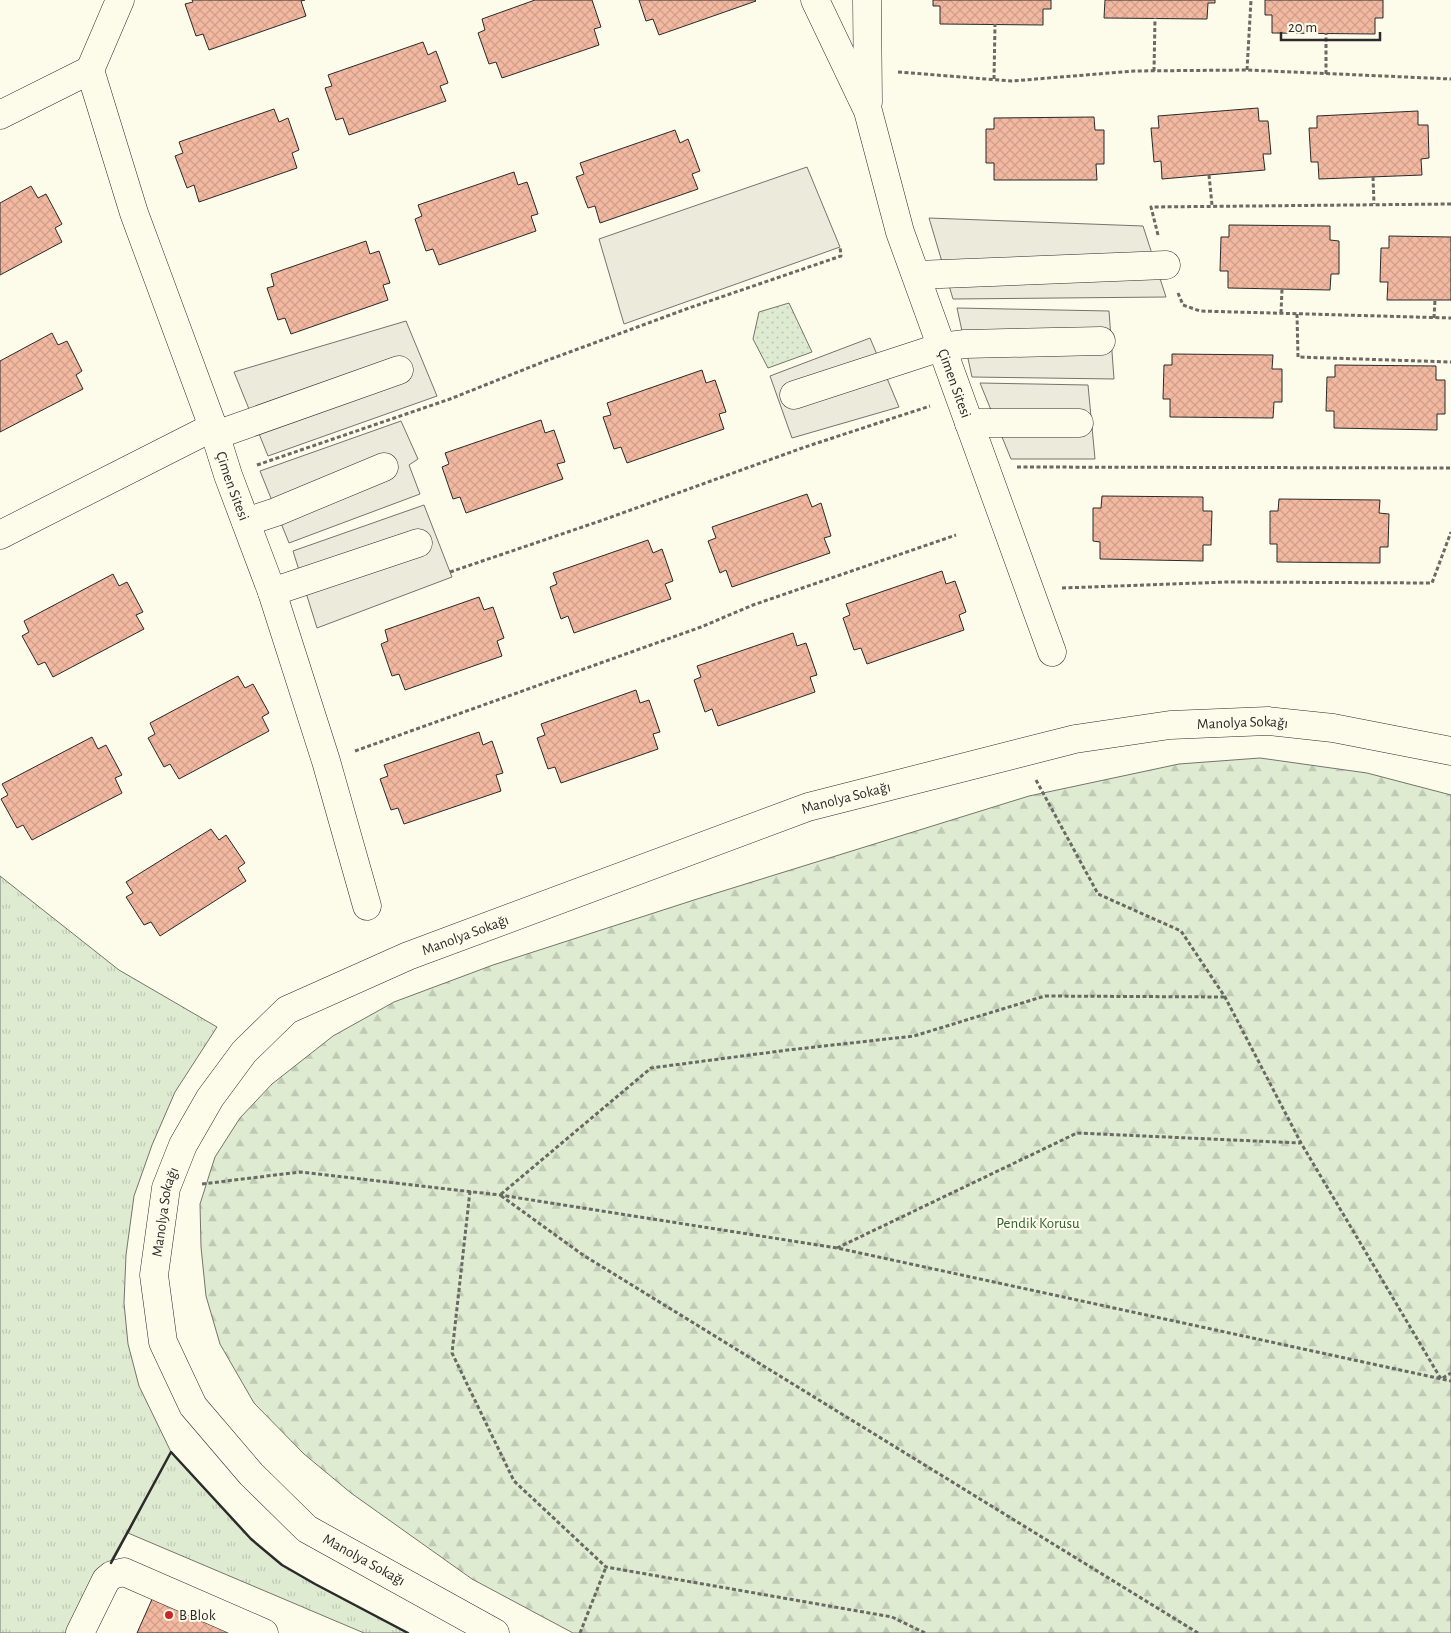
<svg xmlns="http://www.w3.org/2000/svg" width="1451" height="1633" font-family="'Alegreya Sans',sans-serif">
<defs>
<pattern id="grass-tufts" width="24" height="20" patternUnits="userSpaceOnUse" patternTransform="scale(1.25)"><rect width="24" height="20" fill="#deebd1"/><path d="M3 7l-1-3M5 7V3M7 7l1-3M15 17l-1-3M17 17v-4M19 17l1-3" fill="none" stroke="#bfcab4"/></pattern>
<pattern id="forest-firs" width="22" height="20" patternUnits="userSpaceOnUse" patternTransform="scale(1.25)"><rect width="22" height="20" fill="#deebd1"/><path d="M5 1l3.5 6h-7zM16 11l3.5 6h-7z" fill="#bfcab4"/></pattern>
<pattern id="park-dots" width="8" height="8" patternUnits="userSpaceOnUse" patternTransform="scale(1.25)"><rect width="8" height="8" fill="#deebd1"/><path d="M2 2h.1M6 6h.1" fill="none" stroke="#bfcab4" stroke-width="1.8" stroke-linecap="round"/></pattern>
<pattern id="building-cross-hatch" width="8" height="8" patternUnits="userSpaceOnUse" patternTransform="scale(1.25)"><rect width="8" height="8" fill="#f2b8a0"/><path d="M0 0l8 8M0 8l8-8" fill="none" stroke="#d09e8a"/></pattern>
</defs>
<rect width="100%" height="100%" fill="#fdfbea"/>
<path fill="url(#grass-tufts)" stroke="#74746e" d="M0 876 119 970 217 1027 175 1092 152 1145 134 1196 126 1255 124 1303 128 1344 139 1386 171 1452 251 1539 282 1565 315 1584 408 1633H364L128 1533 150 1491 70 1633H0Z"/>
<path fill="url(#forest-firs)" stroke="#74746e" d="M1260 758 1367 773 1451 795V1633H573L472 1579 351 1493 304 1454 254 1403 220 1344 206 1296 201 1247 200 1204 215 1157 240 1118 272 1084 333 1036 394 1002 493 965 694 900 1029 796 1179 764Z"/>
<path fill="url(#park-dots)" stroke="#74746e" d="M789 303 812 352 768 368 753 339 759 312Z"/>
<g fill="#eceadb" stroke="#74746e">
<path d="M807 167 840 247 624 324 599 239Z"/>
<path d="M929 218 1143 226 1166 297 953 299Z"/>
<path d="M957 308 1109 311 1114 379 972 377Z"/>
<path d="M406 321 437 396 268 456 234 372Z"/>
<path d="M870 338 899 407 792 438 770 376Z"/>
<path d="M980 383 1088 385 1095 459H1011Z"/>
<path d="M401 421 418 459 409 465 420 494 289 543 260 471Z"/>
<path d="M424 505 452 577 317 628 293 551Z"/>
</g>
<g fill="url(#building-cross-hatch)" stroke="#2b2b2b">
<path d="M192 0H305L301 1 306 16 209 50 203 34 196 36 185 4 193 2Z"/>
<path d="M535 0H592L601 27 594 29 599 45 502 78 496 62 489 64 478 33 485 30 482 19Z"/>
<path d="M639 0H755L756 1 659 35 653 19 646 21Z"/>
<path d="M933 0H1051V9H1043V25L940 24V6H933Z"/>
<path d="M1105 0H1215V3H1208L1207 19 1104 18Z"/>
<path d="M1265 0H1383V18H1375V34L1272 33V15H1265Z"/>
<path d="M423 42 428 55 436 51 448 83 440 86 446 101 349 135 343 118 336 120 325 88 332 86 328 75Z"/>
<path d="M1258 108 1259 121H1268L1271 154H1263L1265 170 1162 179 1161 161 1154 162 1151 128H1159L1158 116Z"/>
<path d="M274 109 279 122 288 118 299 150 292 153 297 168 199 202 194 185 187 188 175 156 183 153 179 142Z"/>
<path d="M1418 111V125H1428L1429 158 1421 159 1422 175 1319 179 1318 162H1311L1309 128H1317V116Z"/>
<path d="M1094 117 1095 130H1104V164H1096L1097 180H994V163H986V129H994V118Z"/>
<path d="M675 130 680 143 688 139 700 171 692 174 698 189 600 223 595 206 588 208 576 177 584 174 580 163Z"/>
<path d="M514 172 518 185 527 182 538 214 531 216 536 231 439 265 433 249 426 251 415 219 422 216 418 205Z"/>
<path d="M31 186 38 198 46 194 62 224 55 228 62 242 0 275V203Z"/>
<path d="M1229 225 1330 226V240L1339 241V274H1331L1330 290 1228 288V271H1220L1221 237H1229Z"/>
<path d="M1389 236 1451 237V300H1387L1388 282H1380L1381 248H1389Z"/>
<path d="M366 241 370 254 379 251 390 283 383 285 388 300 291 334 285 318 278 320 267 288 274 286 271 274Z"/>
<path d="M52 333 58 345 67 341 82 371 76 375 83 389 0 432V361Z"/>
<path d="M1172 354 1273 355 1272 369H1282V402H1274L1273 418 1170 417V399H1163L1164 365H1172Z"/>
<path d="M1335 365 1436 366V380H1445V414H1437V430L1334 428V411H1326L1327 377H1335Z"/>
<path d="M702 370 706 383 715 380 726 412 719 414 724 429 627 463 621 447 614 449 603 417 611 415 607 403Z"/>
<path d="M541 420 545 433 554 430 565 462 557 464 563 479 466 513 460 497 453 499 442 467 449 464 445 453Z"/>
<path d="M807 494 812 507 821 503 831 536 824 538 830 553 732 587 726 570 720 573 708 541 716 538 712 527Z"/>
<path d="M1102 496 1203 497V511H1212L1211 545H1203V561L1100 559V542L1093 541V508H1101Z"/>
<path d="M1279 499 1380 500 1379 513 1389 514 1388 547H1380V563L1277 562V544H1270V511H1278Z"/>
<path d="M648 540 653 553 662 549 673 581 665 584 671 599 574 633 568 616 561 619 550 587 557 584 553 573Z"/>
<path d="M942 571 946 584 955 581 966 612 959 615 964 630 867 664 861 648 854 650 843 618 850 615 846 604Z"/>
<path d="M113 574 119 586 127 582 143 612 136 615 144 629 53 677 45 662 38 665 22 636 29 632 24 621Z"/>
<path d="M479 597 484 610 493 607 504 638 497 641 502 656 405 690 399 674 392 676 381 644 388 641 385 630Z"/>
<path d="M793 633 797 646 806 643 817 675 810 677 815 692 718 726 712 709 705 712 694 680 701 677 697 666Z"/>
<path d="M238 676 245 688 253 684 269 713 262 717 269 731 179 779 170 764 164 767 148 738 155 734 150 723Z"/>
<path d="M636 690 640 703 649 700 660 732 653 734 658 749 561 783 555 767 548 769 537 738 545 735 541 724Z"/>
<path d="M479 732 483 745 492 741 503 773 496 775 501 791 404 824 398 808 391 810 380 779 388 776 384 765Z"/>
<path d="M92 737 98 749 106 745 122 775 115 778 122 793 32 840 23 825 17 828 1 799 8 795 2 784Z"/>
<path d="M211 829 219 840 226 835 245 863 238 868 246 881 160 936 151 922 144 925 126 897 133 893 126 882Z"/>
<path d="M153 1597 232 1633H137Z"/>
</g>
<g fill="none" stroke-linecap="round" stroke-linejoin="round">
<defs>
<g id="minor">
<path id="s1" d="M120 0 90 70 134 213 213 427 228 475 272 592 326 761 367 906"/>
<path id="s2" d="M815 0 868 111 900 232 1052 652"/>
<path d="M867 0 868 102"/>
<path d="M0 115 90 70"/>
<path d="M916 275 1166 265"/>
<path d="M794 395 941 347 965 344 1101 341"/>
<path d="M969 423H1079"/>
<path d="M216 435 399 370"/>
<path d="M246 522 276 512 384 467"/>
<path d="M0 535 213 427"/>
<path d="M272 592 418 543"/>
<path d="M80 1633 106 1580 112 1575 124 1572 264 1633"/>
<path id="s3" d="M495 1633 307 1529 251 1474 193 1406 163 1342 154 1275 166 1188 183 1145 210 1098 244 1052 287 1010 408 956 808 807 1075 739 1170 725 1268 721 1333 728 1451 751"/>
</g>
</defs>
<use href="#minor" stroke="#2b2b2b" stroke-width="29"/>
<g stroke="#6a6964" stroke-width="3" stroke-dasharray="4 2.5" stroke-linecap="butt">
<path d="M1247 70 1251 0"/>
<path d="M1154 71 1155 18"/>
<path d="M898 72 1012 81 1134 71 1247 70 1451 79"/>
<path d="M1326 74V33"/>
<path d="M994 79 995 24"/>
<path d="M1209 175 1212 205"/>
<path d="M1373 177 1374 204"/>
<path d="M1158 235 1151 207 1451 204"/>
<path d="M1178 293 1183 305 1200 311 1451 318"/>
<path d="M1281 313 1282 289"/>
<path d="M1297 314 1298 357 1451 362"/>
<path d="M1434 318 1435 300"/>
<path d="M257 465 450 399 548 360 689 308 841 256 840 247"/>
<path d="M1017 467 1451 468"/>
<path d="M450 572 603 520 805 447 930 406"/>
<path d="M1062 588 1227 582 1432 583 1451 532"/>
<path d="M355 751 701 627 753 605 956 535"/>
<path d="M1036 780 1098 894 1181 931 1225 997 1301 1143 1441 1379 1451 1373"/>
<path d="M202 1184 300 1172 500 1195 837 1248 1451 1381"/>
<path d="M470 1191 452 1353 514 1481 606 1567 892 1617 925 1633"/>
<path d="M837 1248 1077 1133 1300 1143"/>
<path d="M580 1633 606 1567"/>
<path d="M1198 1633 583 1255 500 1195 651 1068 788 1050 914 1036 1045 996 1225 997"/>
</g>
<use href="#minor" stroke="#fdfbea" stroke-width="28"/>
<path stroke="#2b2b2b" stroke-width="2.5" d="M111 1563 171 1452 251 1539 282 1565 315 1584 408 1633"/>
</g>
<circle fill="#c62828" stroke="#fdfbea" stroke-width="2" cx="169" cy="1615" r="5"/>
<g text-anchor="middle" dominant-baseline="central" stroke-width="4" stroke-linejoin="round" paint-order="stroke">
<g font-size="15" fill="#2b2b2b" stroke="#fdfbea">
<text stroke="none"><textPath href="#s2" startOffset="409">Çimen Sitesi</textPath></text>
<text stroke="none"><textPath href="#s1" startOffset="516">Çimen Sitesi</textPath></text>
<text stroke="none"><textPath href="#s3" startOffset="1830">Manolya Sokağı</textPath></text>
<text stroke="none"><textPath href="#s3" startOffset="1425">Manolya Sokağı</textPath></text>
<text stroke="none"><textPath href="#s3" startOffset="1020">Manolya Sokağı</textPath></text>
<text stroke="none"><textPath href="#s3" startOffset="585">Manolya Sokağı</textPath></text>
<text transform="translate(364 1560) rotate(29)">Manolya Sokağı</text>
</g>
<g font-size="15" fill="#34623c" stroke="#fdfbea">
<text x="1038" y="1223">Pendik Korusu</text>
</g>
<g font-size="15" fill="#2b2b2b" stroke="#fdfbea" text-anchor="start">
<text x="179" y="1615">B Blok</text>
</g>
</g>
<path d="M1281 32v8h99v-8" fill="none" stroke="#2b2b2b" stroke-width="2.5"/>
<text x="1288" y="32" font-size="15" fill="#2b2b2b" stroke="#fdfbea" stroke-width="4" paint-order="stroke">20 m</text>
</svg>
